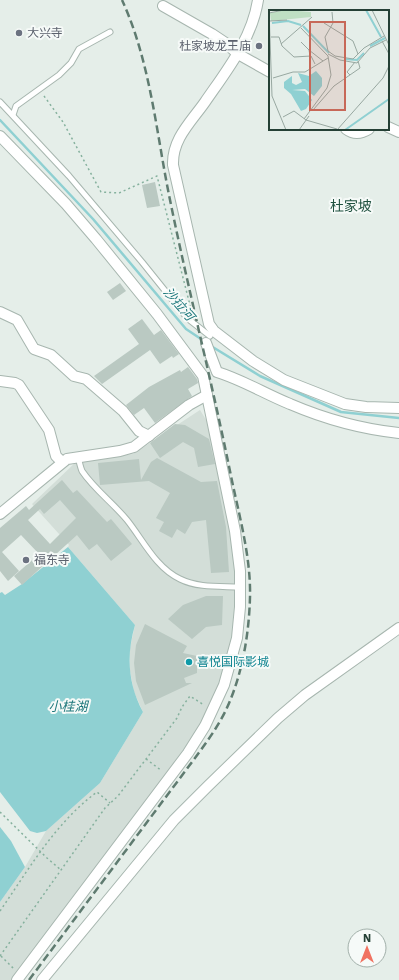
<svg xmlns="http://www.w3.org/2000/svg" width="399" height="980" font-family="'Work Sans','Noto Sans SC',sans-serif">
<rect width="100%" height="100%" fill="#e5eee9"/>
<path fill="#d3ded8" d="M200 410 208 423 235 550 237 622 221 684 203 725 14 980H0V902L25 867 46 831 100 783 143 712 134 692 130 671V648L135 625 68 547 69 545 32 504 77 461 133 454Z"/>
<g fill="#8fd0d2">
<path d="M68 547 135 625C126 656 128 684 143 712L100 783 46 831 37 833 30 831 0 792V593L2 592 5 595 22 584Z"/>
<path d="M0 827 11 841 25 867 0 902Z"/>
</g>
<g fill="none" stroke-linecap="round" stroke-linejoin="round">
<g stroke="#8fd0d2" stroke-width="2.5">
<path d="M0 120 93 219 186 329 204 341"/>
<path d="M211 346 260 376 341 412 399 418"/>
</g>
</g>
<g fill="#bac9c2" fill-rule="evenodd">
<path d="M155 182 160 206 147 208 142 185Z"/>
<path d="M120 283 126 291 113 300 107 292Z"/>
<path d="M142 319 154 335 161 330 179 354 173 358 172 356 160 364 150 350 102 384 94 376 139 344 128 329Z"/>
<path d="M188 367 197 379 198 383 188 389 192 396 155 423 144 408 134 415 126 405 149 387 180 370 181 372Z"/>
<path d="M175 424 185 425 209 439 215 464 198 467 194 448 183 442 160 458 150 443Z"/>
<path d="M157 458 201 482 217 481 226 527 229 572 211 573 206 520 192 522 185 534 177 529 172 538 159 531 164 522 156 518 170 493 149 481 100 485 98 463 139 459 141 480 151 462Z"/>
<path d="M62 480 73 493 77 490 107 522 111 519 132 544 111 561 97 544 89 550 77 535 22 585 14 576 39 554 21 535 2 552 19 571 8 581 0 571V528L26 506 29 510ZM60 500 76 518 50 544 28 520 40 509 44 514Z"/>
<path d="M206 596H223L222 625 206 627 192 639 168 619 183 605Z"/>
<path d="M145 624 187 646 183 653 197 656V673L184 678 186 683H192L145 705 136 681 134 663 136 645Z"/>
</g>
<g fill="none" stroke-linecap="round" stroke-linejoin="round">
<defs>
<g id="service">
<path d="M0 102 69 176 142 262 187 318 210 336"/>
<path d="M13 115 16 106 59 75 71 63 79 49 110 32"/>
<path d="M78 456C79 461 80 466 82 471 94 489 113 503 127 520 143 540 156 568 180 579 198 588 220 586 240 587"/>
</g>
<g id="minor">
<path d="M258 0C252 39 227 70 205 102 191 122 172 139 173 165L209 324 214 331 253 361 284 380 345 404 366 407 399 408"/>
<path d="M163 6 212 34 227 44 238 54 270 72"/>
<path d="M388 127 399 132"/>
<path d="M346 129C354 135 361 134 369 129"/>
<path d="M0 136 66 204 96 239 157 314 203 376 235 531 240 571V607L237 638 224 685 205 726 188 753 17 980"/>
<path d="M0 312 17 320 34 349 51 355 74 376 86 379 123 411 139 431 149 436"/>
<path d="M206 343 217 372C243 380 265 394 290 404 325 419 361 429 399 433"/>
<path d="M0 381 15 383 19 385 49 430 56 456 62 462"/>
<path d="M0 514 67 459 120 451 134 447 189 405 207 395"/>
<path d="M42 980 174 820 208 786 278 718 305 695 399 628"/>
</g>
</defs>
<use href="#service" stroke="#a7b6af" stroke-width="7"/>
<use href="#minor" stroke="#a7b6af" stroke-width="12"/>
<g stroke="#86b19e" stroke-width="1.5" stroke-dasharray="2 3" stroke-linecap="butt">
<path d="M44 96 63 122 101 192 119 193 157 176 192 313"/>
<path d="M146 759 162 771"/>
<path d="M0 812 47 858 61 870"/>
<path d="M0 911C29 869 55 823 97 792L110 803"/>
<path d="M0 956 105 808 118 796 177 718 182 707 190 696 204 705"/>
<path d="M1 956 14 969"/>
</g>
<use href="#service" stroke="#fff" stroke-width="5"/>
<use href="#minor" stroke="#fff" stroke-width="10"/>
<path stroke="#5f7b70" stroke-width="2.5" stroke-dasharray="8 4" stroke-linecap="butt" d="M29 980 195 758C206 743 217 728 225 712 242 677 249 635 250 597 251 557 239 515 231 476 212 382 188 289 169 195 156 130 150 61 122 0"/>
</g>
<g fill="#6b7280" stroke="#f6faf8" stroke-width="1.5">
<circle cx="19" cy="33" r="4"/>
<circle cx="259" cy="46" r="4"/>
<circle cx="26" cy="560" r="4"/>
</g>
<circle fill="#0f9aa8" stroke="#f6faf8" stroke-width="1.5" cx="189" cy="662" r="4"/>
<g text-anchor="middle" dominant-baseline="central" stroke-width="4" stroke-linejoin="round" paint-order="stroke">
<g font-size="12" fill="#5b616d" stroke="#f6faf8" text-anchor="start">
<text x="27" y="33">大兴寺</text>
<text x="251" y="46" text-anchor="end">杜家坡龙王庙</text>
<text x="34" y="560">福东寺</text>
</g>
<g font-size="12" fill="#0d838f" stroke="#f6faf8" text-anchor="start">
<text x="197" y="662">喜悦国际影城</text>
</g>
<g font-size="13" font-style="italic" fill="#1e787c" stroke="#f6faf8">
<text transform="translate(179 304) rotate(49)">沙拉河</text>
<text x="68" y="706">小桂湖</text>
</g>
<g font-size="14" fill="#205240" stroke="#f6faf8">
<text x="351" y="206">杜家坡</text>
</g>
</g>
<g transform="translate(269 10)">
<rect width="120" height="120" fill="#e5eee9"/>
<path d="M17 0 42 2V7L2 11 1 3Z" fill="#bfdfc3"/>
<path d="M47 61 53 68V76L45 86 36 79 23 80 36 81 43 90 37 99 32 101 22 84 15 78V72L23 66V73L27 75 33 72 29 63 40 66Z" fill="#8fd0d2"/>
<path fill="none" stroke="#8fd0d2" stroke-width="2" d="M97 0 112 27M3 13 19 11 32 15M34 16 60 43M101 36 116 28M75 49 88 50 95 43M76 120 120 89"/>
<path fill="none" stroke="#98a8a1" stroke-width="1" d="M0 0 3 86M103 0 120 35M63 2 64 13 56 27 59 41 66 46 84 49 95 38 115 26M0 3 15 0M1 11 18 10M55 13 84 31 89 44M32 18 59 46 62 65 58 78 35 109M2 27H10L13 36 25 47 42 46 46 54M113 31 120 44M32 32 40 40 41 46M12 34 43 7M40 40 54 51M59 44 71 50 88 53 101 38 117 30M81 65 78 62 86 52M4 68 24 62H36L59 48M3 86 17 120M44 100 65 76 91 58 89 51M14 107 25 101 37 110 68 119M30 120 40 106M68 120 114 68 120 56"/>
<path fill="#c76858" fill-opacity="0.15" stroke="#c76858" stroke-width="2" d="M41 12H76V100H41Z"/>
<rect width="120" height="120" fill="none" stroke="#244035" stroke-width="2"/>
</g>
<g transform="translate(367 948)"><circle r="19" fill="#f6faf8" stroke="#a2b0aa"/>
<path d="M0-3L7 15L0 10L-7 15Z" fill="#f07261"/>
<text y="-6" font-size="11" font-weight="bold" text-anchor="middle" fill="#244035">N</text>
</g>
</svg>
